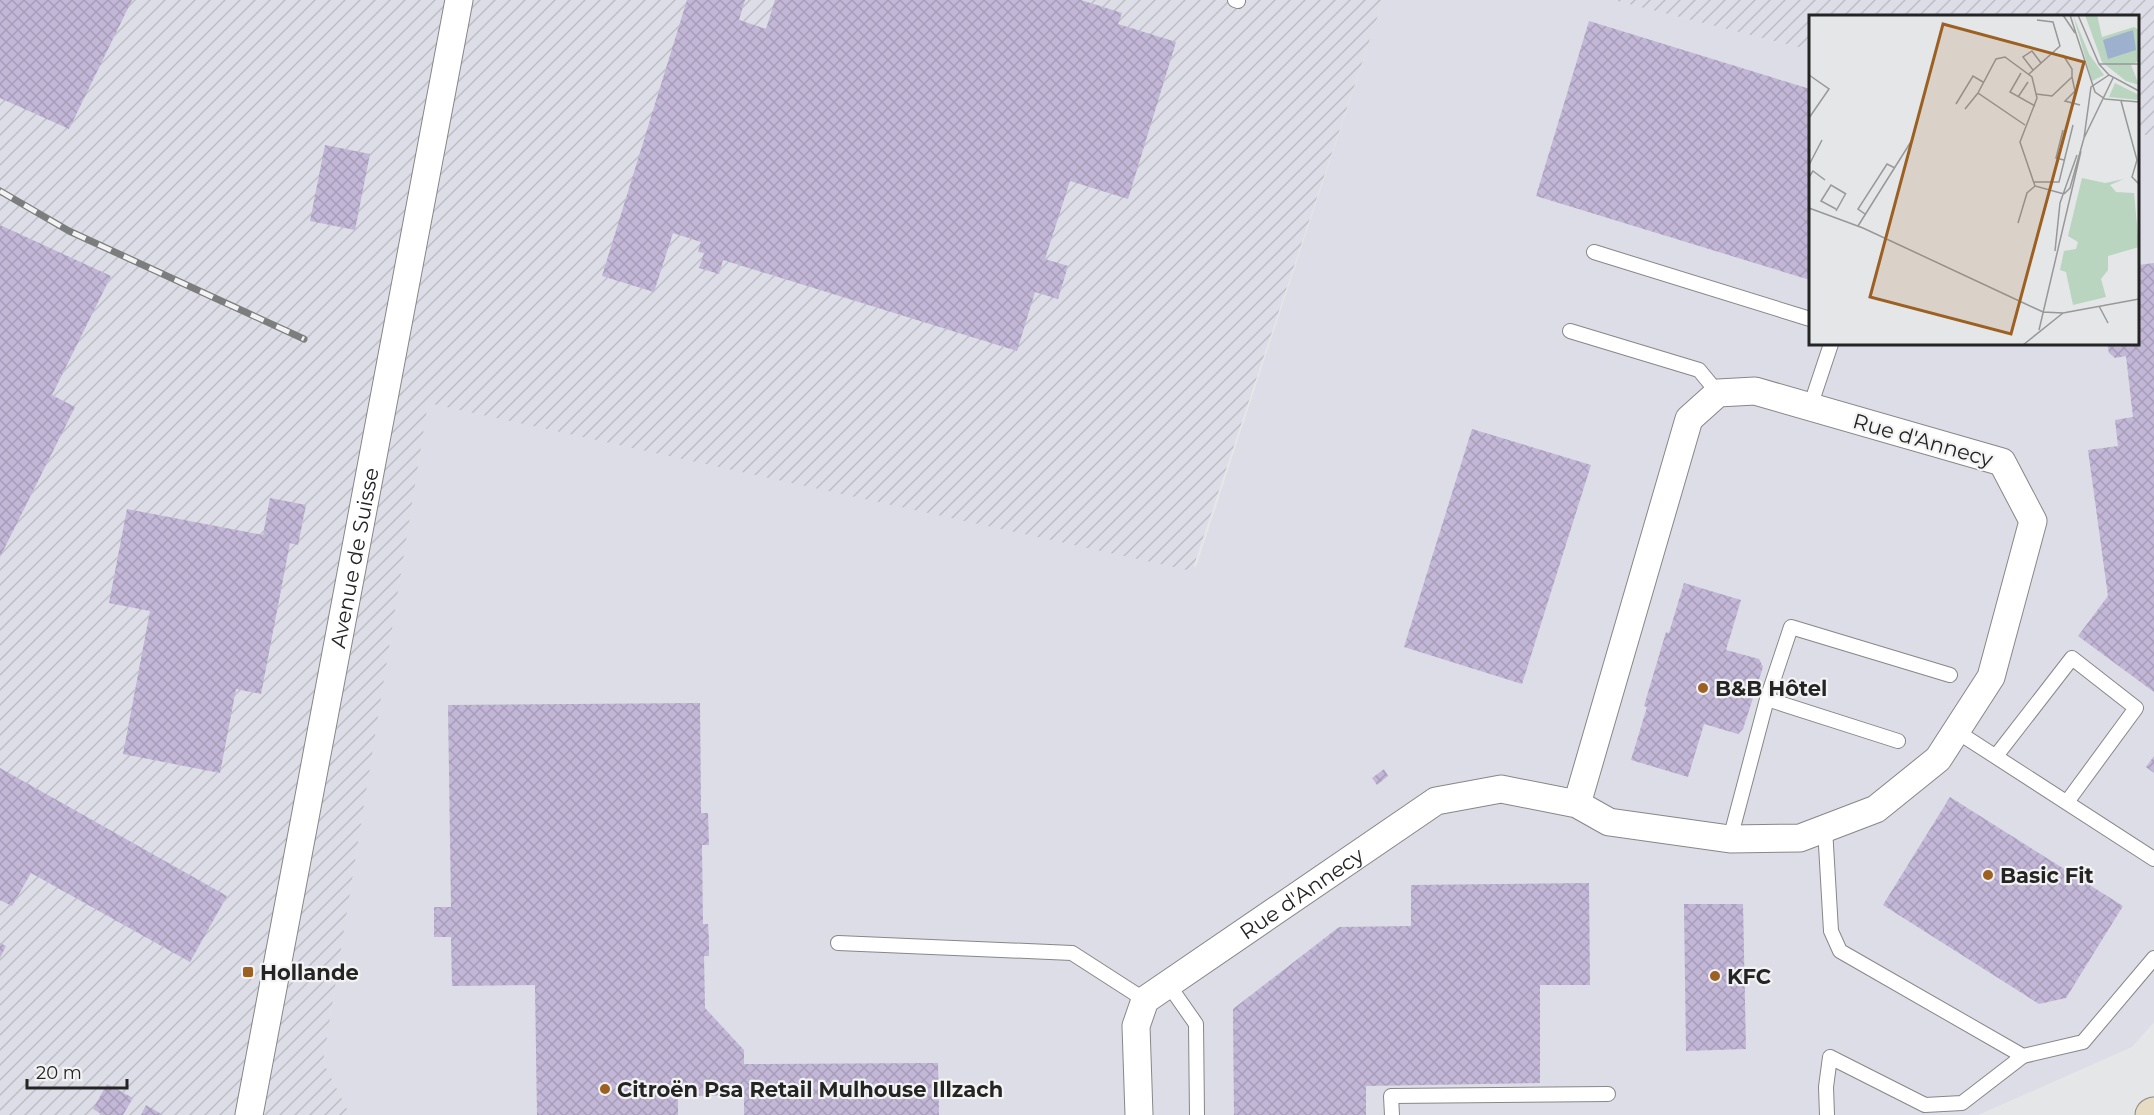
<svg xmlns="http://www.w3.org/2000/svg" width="2154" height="1115" font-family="Montserrat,sans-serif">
<defs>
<pattern id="industrial-furrows" width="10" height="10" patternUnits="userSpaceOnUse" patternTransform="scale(1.5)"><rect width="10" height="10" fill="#dcdde6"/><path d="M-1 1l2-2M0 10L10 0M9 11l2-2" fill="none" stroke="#bdbec5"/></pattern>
<pattern id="building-cross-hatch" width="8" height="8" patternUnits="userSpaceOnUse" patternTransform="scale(1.5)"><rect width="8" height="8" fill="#c2b7d7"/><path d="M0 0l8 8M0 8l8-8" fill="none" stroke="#a79db8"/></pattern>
</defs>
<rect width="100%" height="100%" fill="#e5e6e7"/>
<path fill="#dcdde6" d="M1383 0H1613L1810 50V344H2138V133L2154 137V1022L2132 1047 1978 1115H350L323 1062 428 403 1196 567Z"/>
<g fill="url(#industrial-furrows)">
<path d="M0 0H1383L1192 571 428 403 323 1062 350 1115H0Z"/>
<path d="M1613 0H2154V137L2138 133V16H1810V50Z"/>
</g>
<g fill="url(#building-cross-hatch)">
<path d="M0 0H132L69 129 0 98Z"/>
<path d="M687 0H745L739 20 766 29 775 0H1081L1122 13 1118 24 1176 42 1128 199 1070 181 1045 259 1068 266 1058 299 1035 292 1017 351 723 260 719 274 699 268 704 253 698 252 701 242 673 233 654 292 602 276Z"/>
<path d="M1589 21 1810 89V280L1536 196Z"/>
<path d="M325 145 370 154 355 230 310 221Z"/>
<path d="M0 225 111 276 52 395 75 407 0 557Z"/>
<path d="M2154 263V692L2078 636 2108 596 2088 450 2118 446 2115 420 2133 417 2126 356 2115 358 2109 353 2107 344H2138V265Z"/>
<path d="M1472 429 1591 465 1522 684 1404 647Z"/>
<path d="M270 498 306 505 298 545 290 543 261 694 236 689 220 773 123 754 150 611 109 603 127 509 263 535Z"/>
<path d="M1684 583 1741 600 1726 650 1759 659 1763 667 1743 729 1738 734 1704 724 1688 777 1631 760 1647 707 1644 706 1666 632 1669 633Z"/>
<path d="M700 703 701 813H708L709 845H702L703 924H708L709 941V956H704L705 1008 744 1050V1064L938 1063 939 1115H744V1095L678 1096V1115H537L535 985 452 986 451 937H434V907H451L448 705Z"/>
<path d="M2154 756V773L2146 767Z"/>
<path d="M0 768 227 896 190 962 31 873 12 906 0 900Z"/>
<path d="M1384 769 1388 776 1377 785 1372 778Z"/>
<path d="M1950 797 2123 906 2066 998 2039 1004 1883 905Z"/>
<path d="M1589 883 1590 985H1540V1083L1366 1086V1115H1234L1233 1009 1339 927 1411 926V885Z"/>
<path d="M1684 904H1743L1746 1049 1686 1051Z"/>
<path d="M0 943 6 946 0 958Z"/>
<path d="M107 1084 133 1098 123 1115H103L93 1109Z"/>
<path d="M146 1105 163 1115H141Z"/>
</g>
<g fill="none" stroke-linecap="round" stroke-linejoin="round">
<defs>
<g id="lane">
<path d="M1235 0 1238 1"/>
<path d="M1594 252 1810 319"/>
<path d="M1570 331 1699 370 1718 393"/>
<path d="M1810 407 1831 344"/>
<path d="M1767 699 1898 741"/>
<path d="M1956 731 2154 859"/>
<path d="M1996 756 2072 658 2136 708 2067 802"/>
<path d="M1825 828 1831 931 1840 951 2023 1056 2083 1042 2154 958"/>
<path d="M1730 839 1767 699 1791 627 1950 675"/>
<path d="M838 943 1072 953 1145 1000"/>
<path d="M1168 984 1196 1024 1197 1115"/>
<path d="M1392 1115 1391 1096 1608 1094"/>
<path d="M1827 1115 1826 1087 1830 1057 1925 1105 1962 1103 2023 1056"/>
</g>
<g id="street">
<path id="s1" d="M249 1115 459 0"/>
<path id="s2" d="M1139 1115 1136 1026 1145 1000 1436 801 1501 789 1577 804 1609 822 1730 839 1800 838 1876 809 1938 759 1991 677 2033 521 2002 462 1755 391 1718 393 1689 419 1577 804"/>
</g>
<path id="secondary" d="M2152 1115 2154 1114"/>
</defs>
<use href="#lane" stroke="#878788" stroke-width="16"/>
<use href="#street" stroke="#878788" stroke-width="29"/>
<use href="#secondary" stroke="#878788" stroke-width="35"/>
<use href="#lane" stroke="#fff" stroke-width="14"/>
<use href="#street" stroke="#fff" stroke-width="27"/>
<use href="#secondary" stroke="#e8dbc4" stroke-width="33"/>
<defs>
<path id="rail" d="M0 191 69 231 304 339"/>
</defs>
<use href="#rail" stroke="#7c7d7d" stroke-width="7"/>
<use href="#rail" stroke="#f3f3f4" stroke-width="4.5" stroke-dasharray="14" stroke-linecap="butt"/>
</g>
<g fill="#9c6022" stroke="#f3f3f4" stroke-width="2">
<circle cx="1703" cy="688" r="6"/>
<circle cx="1988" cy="875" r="6"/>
<rect x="242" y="966" width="12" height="12" rx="3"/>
<circle cx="1715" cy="976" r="6"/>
<circle cx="605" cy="1089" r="6"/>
</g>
<g text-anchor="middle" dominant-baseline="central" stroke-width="4.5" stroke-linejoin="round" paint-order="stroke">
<g font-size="21" fill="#242424" stroke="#f3f3f4">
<text transform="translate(1923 440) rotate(16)">Rue d'Annecy</text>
<text stroke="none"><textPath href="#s1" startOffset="567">Avenue de Suisse</textPath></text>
<text stroke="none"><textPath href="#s2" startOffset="306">Rue d'Annecy</textPath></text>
</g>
<g font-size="21" font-weight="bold" fill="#242424" stroke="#f3f3f4" text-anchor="start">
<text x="1715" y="688">B&amp;B Hôtel</text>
<text x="2000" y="875">Basic Fit</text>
<text x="260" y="972">Hollande</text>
<text x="1727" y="976">KFC</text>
<text x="617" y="1089">Citroën Psa Retail Mulhouse Illzach</text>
</g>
</g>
<g transform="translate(1809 15)">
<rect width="330" height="330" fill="#e5e6e7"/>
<path d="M264 0 280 39 295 60 283 66ZM276 0H288L293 22 325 12 330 15V46L322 50 330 70 317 66 293 47ZM306 68 330 80V85L300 82ZM273 163 296 168 315 164 301 170 307 177 325 178 330 232 299 241V255L292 264 297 282 264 290 257 257 251 255 255 236 267 234 269 227 259 221Z" fill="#b9d4bf"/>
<path d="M324 15 327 35 299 44 294 25Z" fill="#9db0cd"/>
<path fill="none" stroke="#989899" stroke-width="1.5" d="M254 0 266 18M261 0 286 77 296 84 330 87M269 0 290 49 300 60 330 76M290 49H330M224 55 214 42 223 36 232 48M212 58 201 77 226 91M220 59 251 31 244 7 228 5M0 60 20 74 0 103M263 62 266 76 256 86 271 90M227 79 243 81 263 62V54L254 40M209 82 219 67M312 86 328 145 323 162 330 169M147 89 164 61 174 67M156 94 169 78M216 110 169 78 187 44 196 42 223 62 228 83 211 127 226 171 255 179M254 115 247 143 255 145M275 123 282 72 300 60M0 150 13 125M0 162 4 156 16 165M225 167H250L264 110M255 179 261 173 275 123 304 63M0 193 54 213 234 297 254 298 330 284M27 194 12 186 22 170 37 179M27 196 37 178M56 199 49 194 78 149 86 153M209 208 218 178 226 171M49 211 103 125M246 236 251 188 268 140M290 291 299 308M230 315 272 136M214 330 254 298"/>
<path fill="#9c6022" fill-opacity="0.15" stroke="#9c6022" stroke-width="3" d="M134 9 275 47 202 319 61 282Z"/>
<rect width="330" height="330" fill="none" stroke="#242424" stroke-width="3"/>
</g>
<path d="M27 1079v9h100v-9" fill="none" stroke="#242424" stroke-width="3"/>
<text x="36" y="1079" font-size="18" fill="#242424" stroke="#f3f3f4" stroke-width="4.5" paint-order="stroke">20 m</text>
</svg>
